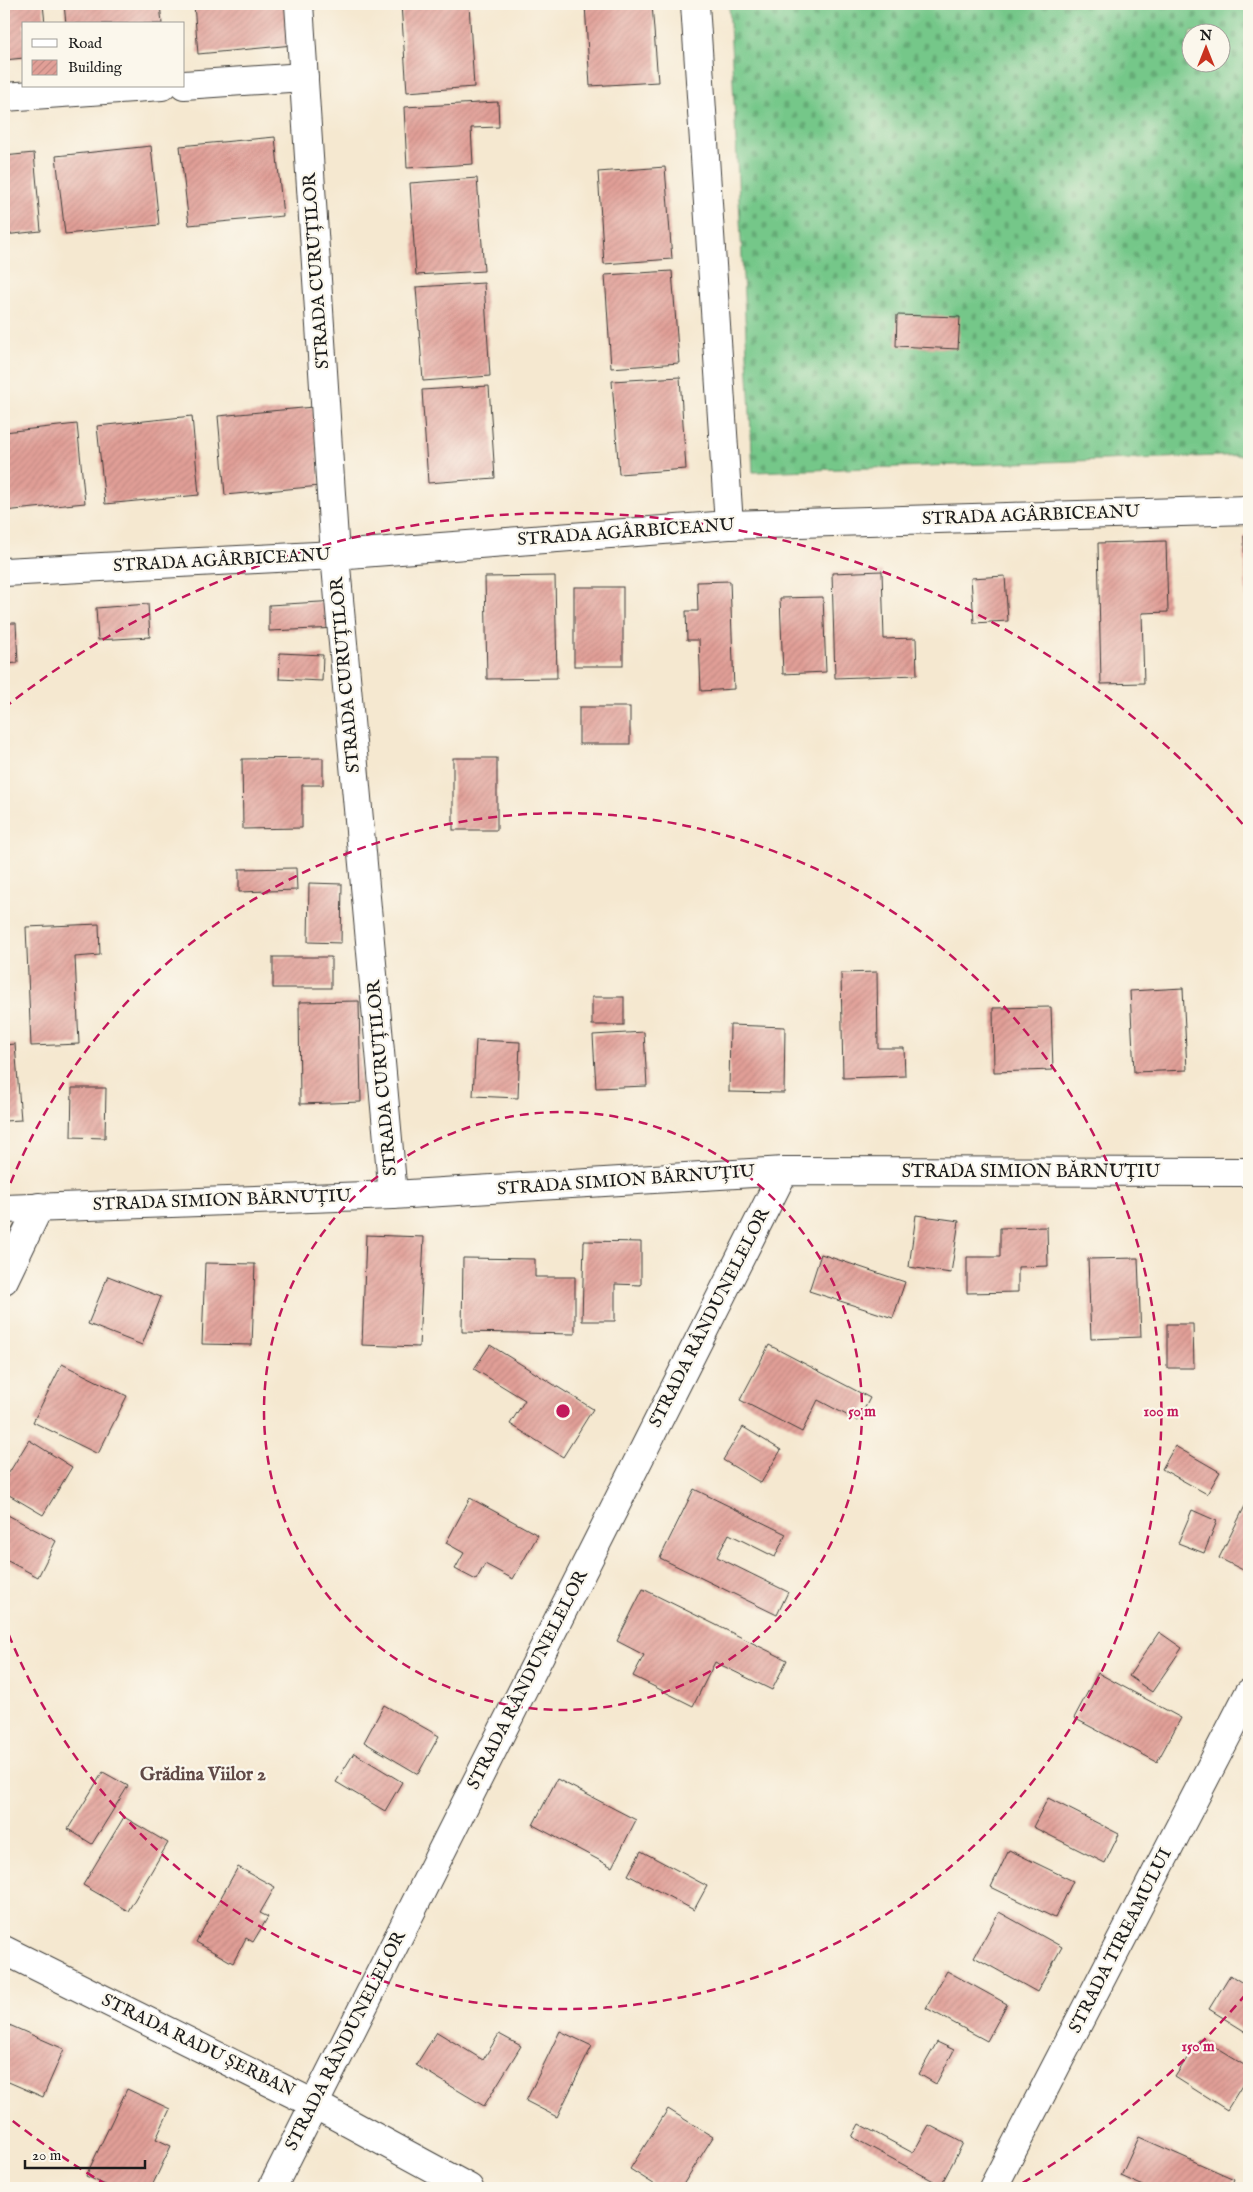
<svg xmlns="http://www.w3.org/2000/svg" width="1253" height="2192" font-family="'IM FELL English',serif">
<defs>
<pattern id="cemetery-stones" width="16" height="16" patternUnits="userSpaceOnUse" patternTransform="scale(1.25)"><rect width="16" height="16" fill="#75c789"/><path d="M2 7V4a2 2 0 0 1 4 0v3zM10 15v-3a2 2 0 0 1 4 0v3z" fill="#65aa76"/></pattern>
<pattern id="building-hatch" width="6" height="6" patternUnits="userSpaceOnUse" patternTransform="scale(1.25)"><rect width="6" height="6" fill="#e19f97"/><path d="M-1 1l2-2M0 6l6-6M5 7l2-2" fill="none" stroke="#c08882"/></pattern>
</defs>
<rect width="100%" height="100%" fill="#fbf7ec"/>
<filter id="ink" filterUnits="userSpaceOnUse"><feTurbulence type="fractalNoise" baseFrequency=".02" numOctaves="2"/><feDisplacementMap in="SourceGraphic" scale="10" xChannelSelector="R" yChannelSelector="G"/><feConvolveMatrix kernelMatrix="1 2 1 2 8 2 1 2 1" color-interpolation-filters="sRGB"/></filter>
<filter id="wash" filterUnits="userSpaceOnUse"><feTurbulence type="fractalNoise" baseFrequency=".0096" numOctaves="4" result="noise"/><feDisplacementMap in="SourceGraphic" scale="20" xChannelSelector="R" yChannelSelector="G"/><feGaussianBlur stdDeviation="1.12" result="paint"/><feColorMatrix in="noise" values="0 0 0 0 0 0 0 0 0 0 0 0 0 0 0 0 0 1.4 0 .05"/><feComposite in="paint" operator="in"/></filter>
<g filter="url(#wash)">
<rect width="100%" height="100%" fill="#f5e8d0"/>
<path fill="url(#cemetery-stones)" stroke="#487252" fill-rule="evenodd" d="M729 4H1249V455L753 472ZM1190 32H1220V62H1190Z"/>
<g id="blocks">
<g fill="url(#building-hatch)">
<path d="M4 4H43L45 24H24V58L4 60Z"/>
<path d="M64 4H160L162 24H66Z"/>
<path d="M194 4H289L293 45 198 54Z"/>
<path d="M401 4H469L474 87 407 92Z"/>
<path d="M585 4H652L658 82 590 86Z"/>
<path d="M498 102 499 127 471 128 473 164 407 168 404 107Z"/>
<path d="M275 137 283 216 189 225 180 146Z"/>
<path d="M151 146 159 225 65 234 56 156Z"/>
<path d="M34 153 41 231 4 235V156Z"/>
<path d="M665 167 672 259 604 264 598 172Z"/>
<path d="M477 178 484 271 416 275 410 183Z"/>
<path d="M672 271 679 363 611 368 605 275Z"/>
<path d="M484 283 490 376 423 381 416 287Z"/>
<path d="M897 315 960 317 958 349 896 346Z"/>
<path d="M680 377 686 469 619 474 612 381Z"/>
<path d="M489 386 495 478 428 483 422 390Z"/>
<path d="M313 407 320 486 225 495 218 416Z"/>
<path d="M192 416 199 495 105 504 97 426Z"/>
<path d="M77 424 85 503 4 511V432Z"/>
<path d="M1249 535V635H1247L1244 536Z"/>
<path d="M1166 541 1168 612 1142 613 1144 683 1101 684 1098 543Z"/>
<path d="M882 571 884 639 916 638 917 675 835 678 832 573Z"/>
<path d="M555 576 557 678 487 679 485 577Z"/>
<path d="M1005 576 1008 621 974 623 971 578Z"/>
<path d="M730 581 734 689 701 691 699 640H687L686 611H698L697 582Z"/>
<rect x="574" y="587" width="49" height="79"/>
<path d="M823 597 826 672 783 674 780 598Z"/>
<path d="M337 601 339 628 269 631V605Z"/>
<path d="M148 604 150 637 98 640 96 608Z"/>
<path d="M4 623H16L18 663 4 664Z"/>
<path d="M280 653 323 655 322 681 279 679Z"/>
<rect x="579" y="707" width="51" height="37"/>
<path d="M323 758V785H302V828L243 829 242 759Z"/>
<rect x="453" y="758" width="44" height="72"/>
<path d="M296 868 297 890 239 892V869Z"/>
<path d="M309 883 342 884 341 943 308 942Z"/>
<path d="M99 924 100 955 75 957 79 1044 31 1046 26 927Z"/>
<rect x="273" y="957" width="58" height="31"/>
<path d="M877 972 878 1048H904L905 1076 843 1078 841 973Z"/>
<path d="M1183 988 1187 1070 1134 1072 1130 991Z"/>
<rect x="592" y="997" width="32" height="28"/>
<path d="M359 1001 361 1102 300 1104 299 1002Z"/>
<path d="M1051 1007 1053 1070 994 1072 993 1008Z"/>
<path d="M730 1025 785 1027 784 1093 729 1092Z"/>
<path d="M644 1032 647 1086 596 1088 593 1035Z"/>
<path d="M476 1040 520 1042 518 1098 473 1096Z"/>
<path d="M15 1044 21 1120 4 1121V1045Z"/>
<path d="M72 1088H106L105 1138 71 1137Z"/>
<path d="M916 1215 959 1221 951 1273 909 1267Z"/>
<path d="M1047 1227 1048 1266 1018 1267V1292L967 1293V1257H1000V1228Z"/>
<path d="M366 1235 424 1237 419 1347 362 1345Z"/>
<path d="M584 1241 641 1242V1285L615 1284V1321H582Z"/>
<path d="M821 1254 905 1282 893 1318 809 1291Z"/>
<path d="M463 1258 535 1259V1277H575V1334L462 1332Z"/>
<path d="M1138 1258 1141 1337 1091 1339 1088 1259Z"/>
<path d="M205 1263 255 1264 252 1345 202 1344Z"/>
<path d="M108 1276 161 1297 142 1345 88 1324Z"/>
<path d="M1167 1324H1193L1194 1368H1167Z"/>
<path d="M490 1345 593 1409 563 1457 510 1424 525 1400 474 1369Z"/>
<path d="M769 1345 870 1398 858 1421 818 1400 802 1432 740 1400Z"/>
<path d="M62 1364 127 1396 98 1454 33 1422Z"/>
<path d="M743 1427 781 1450 761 1483 723 1460Z"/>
<path d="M29 1440 72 1467 43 1515 4 1492V1481Z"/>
<path d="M1175 1446 1220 1472 1207 1494 1162 1469Z"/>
<path d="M694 1489 786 1534 775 1557 729 1534 717 1557 788 1592 777 1615 660 1558Z"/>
<path d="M470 1498 538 1535 513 1579 485 1564 476 1580 455 1569 464 1553 446 1543Z"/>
<path d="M1245 1506 1249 1508V1573L1219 1558Z"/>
<path d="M1192 1510 1217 1521 1204 1553 1178 1543Z"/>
<path d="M4 1513 56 1541 38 1577 4 1559Z"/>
<path d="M643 1589 787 1660 772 1690 715 1662 693 1706 633 1676 644 1655 617 1641Z"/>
<path d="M1159 1632 1182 1648 1152 1692 1129 1676Z"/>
<path d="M1098 1673 1181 1718 1157 1762 1074 1718Z"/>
<path d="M384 1705 439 1736 418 1774 364 1742Z"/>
<path d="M354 1753 402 1782 385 1811 336 1782Z"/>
<path d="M103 1772 128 1786 92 1844 68 1829Z"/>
<path d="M557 1779 636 1820 612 1867 533 1825Z"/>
<path d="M1048 1798 1119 1834 1105 1863 1033 1827Z"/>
<path d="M124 1817 168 1843 128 1911 83 1885Z"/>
<path d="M1009 1850 1073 1881 1055 1918 991 1887Z"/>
<path d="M641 1851 707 1886 694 1910 628 1875Z"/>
<path d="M238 1867 275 1887 260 1913 268 1917 253 1942 246 1938 233 1963 196 1942Z"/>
<path d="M999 1912 1062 1947 1037 1992 974 1957Z"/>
<path d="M947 1971 1007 2004 987 2041 926 2008Z"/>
<path d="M1230 1975 1249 1987V2034L1209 2009Z"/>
<path d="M7 2024 64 2049 43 2097 4 2080V2032Z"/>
<path d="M560 2031 592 2046 557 2117 526 2101Z"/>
<path d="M437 2032 483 2060 499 2034 521 2046 484 2106 416 2065Z"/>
<path d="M1200 2038 1249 2068V2074L1227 2110 1175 2077Z"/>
<path d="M937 2042 954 2050 936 2084 919 2074Z"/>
<path d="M127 2089 170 2109 156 2139 171 2146 151 2188H112L86 2176Z"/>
<path d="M668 2109 713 2137 681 2188H660L630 2169Z"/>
<path d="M859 2124 913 2153 929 2125 963 2143 941 2185 852 2137Z"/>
<path d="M1139 2137 1234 2179 1230 2188H1148L1121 2176Z"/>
</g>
</g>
</g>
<g filter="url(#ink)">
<use href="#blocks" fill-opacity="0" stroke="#3d3b37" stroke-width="1"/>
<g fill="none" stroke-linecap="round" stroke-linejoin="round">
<defs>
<g id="street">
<path d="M299 4 335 555 393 1195"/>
<path d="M695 4 729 525"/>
<path d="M184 85 304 77"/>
<path d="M4 97 162 86"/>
<path d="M4 572 335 555 729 525 1249 510"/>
<path d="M4 1209 393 1195 784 1171 1249 1172"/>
<path d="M4 1280 39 1207"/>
<path d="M4 1950 314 2104 469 2188"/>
<path d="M272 2188 784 1171"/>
</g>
<path id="secondary" d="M993 2188 1249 1693"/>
</defs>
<use href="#street" stroke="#3d3b37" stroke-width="30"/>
<use href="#secondary" stroke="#3d3b37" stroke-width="30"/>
<use href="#street" stroke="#fff" stroke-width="28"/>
<use href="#secondary" stroke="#fff" stroke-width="28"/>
</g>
</g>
<g fill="none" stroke="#c2185b" stroke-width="2.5" stroke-dasharray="9 6">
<circle cx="563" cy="1411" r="299"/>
<path d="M5 1197A598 598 0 1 1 5 1625"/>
<path d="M1246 1994A898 898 0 0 1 1019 2185M107 2185A898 898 0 0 1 4 2114M4 708A898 898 0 0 1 1246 828"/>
</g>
<g text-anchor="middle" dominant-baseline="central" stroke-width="4.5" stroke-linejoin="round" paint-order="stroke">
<g font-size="18" fill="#1c1c1c" stroke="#fbf7ec">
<text transform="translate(317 271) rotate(-94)">STRADA CURUȚILOR</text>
<text transform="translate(1031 516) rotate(-2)">STRADA AGÂRBICEANU</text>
<text transform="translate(626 533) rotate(-4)">STRADA AGÂRBICEANU</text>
<text transform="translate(222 561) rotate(-3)">STRADA AGÂRBICEANU</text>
<text transform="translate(346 675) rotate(-95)">STRADA CURUȚILOR</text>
<text transform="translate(383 1078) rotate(-95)">STRADA CURUȚILOR</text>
<text x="1031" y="1172">STRADA SIMION BĂRNUȚIU</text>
<text transform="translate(626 1181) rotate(-4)">STRADA SIMION BĂRNUȚIU</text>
<text transform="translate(222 1201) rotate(-2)">STRADA SIMION BĂRNUȚIU</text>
<text transform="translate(710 1318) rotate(-63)">STRADA RÂNDUNELELOR</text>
<text transform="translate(528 1680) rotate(-63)">STRADA RÂNDUNELELOR</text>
<text transform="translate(1121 1941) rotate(-63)">STRADA TIREAMULUI</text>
<text transform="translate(346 2041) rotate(-63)">STRADA RÂNDUNELELOR</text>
<text transform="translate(198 2046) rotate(26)">STRADA RADU ȘERBAN</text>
</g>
<g font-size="19" font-weight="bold" fill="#614a47" stroke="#fbf7ec">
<text x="203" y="1775">Grădina Viilor 2</text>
</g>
</g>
<circle cx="563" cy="1411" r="8" fill="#c2185b" stroke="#fbf7ec" stroke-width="2.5"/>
<g font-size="15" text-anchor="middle" font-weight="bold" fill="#c2185b" stroke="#fbf7ec" stroke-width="4.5" stroke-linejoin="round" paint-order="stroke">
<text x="862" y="1416">50 m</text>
<text x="1161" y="1416">100 m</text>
<text x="1198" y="2051">150 m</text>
</g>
<rect width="1253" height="2192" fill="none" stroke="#fbf7ec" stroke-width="20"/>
<rect x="22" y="22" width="162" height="65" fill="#fbf7ec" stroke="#a29f99"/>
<rect x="32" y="39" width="25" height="8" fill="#ffffff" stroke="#a29f99"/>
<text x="68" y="48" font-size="15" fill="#1c1c1c">Road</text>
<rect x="32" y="60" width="25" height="15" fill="url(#building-hatch)" stroke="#a29f99"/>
<text x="68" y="72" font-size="15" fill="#1c1c1c">Building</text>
<g transform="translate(1206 48)"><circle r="24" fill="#fbf7ec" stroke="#a29f99"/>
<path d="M0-4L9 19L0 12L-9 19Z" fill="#c8321e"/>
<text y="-8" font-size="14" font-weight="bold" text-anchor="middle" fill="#1c1c1c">N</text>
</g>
<path d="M25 2160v8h120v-8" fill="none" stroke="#1c1c1c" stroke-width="2.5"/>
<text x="32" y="2160" font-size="15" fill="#1c1c1c" stroke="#fbf7ec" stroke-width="4" paint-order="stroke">20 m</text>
</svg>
